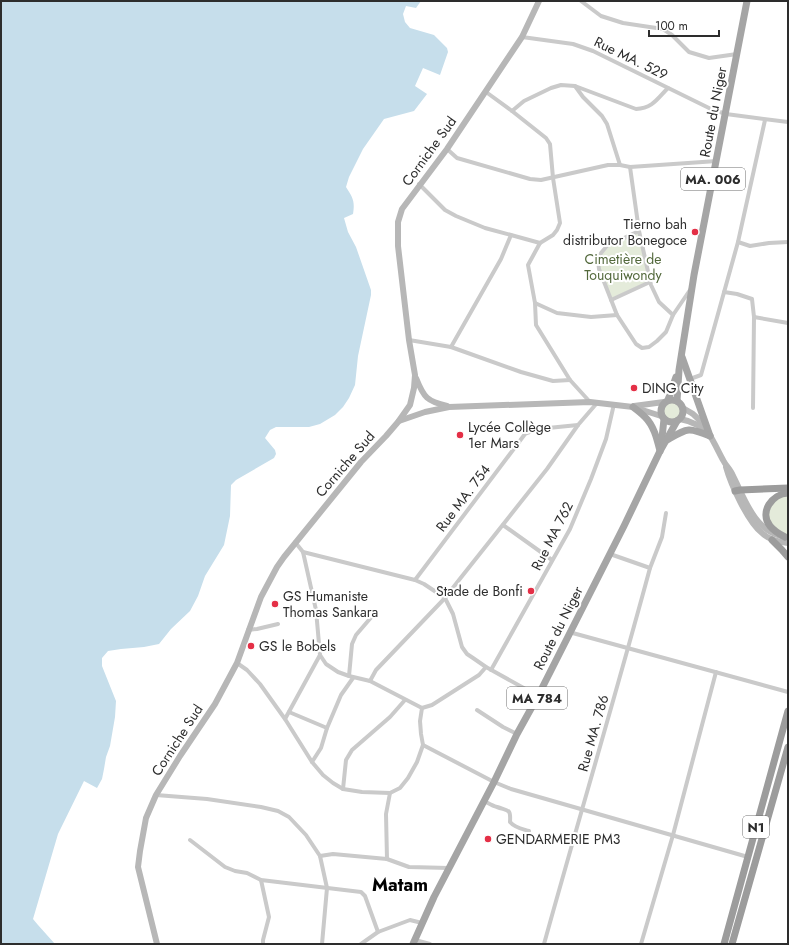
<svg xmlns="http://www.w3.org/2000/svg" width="789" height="945" font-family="Jost,sans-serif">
<rect width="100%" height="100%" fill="#fff"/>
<g fill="#e4ebda">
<path d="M638 233 649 281 612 298 600 269 598 260 602 254 609 247Z"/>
<circle cx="671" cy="411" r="10"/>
<path d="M788 495V534H781L768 521C769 504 771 500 788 495Z"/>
</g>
<path fill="#c6deeb" d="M1 1H421L416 8 406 6 403 14 405 22 410 28 434 35 447 48 448 52 440 75 423 68 415 86 427 94 414 111 384 119 363 149 349 177 346 187C353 198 355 201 353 214L344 218 348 232 356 247 371 290V295L358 356 355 385 349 398 343 407 335 415 320 424 309 427H276L270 430 265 438 275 450 276 454 274 458 236 480 231 485 230 516 224 545 205 576 198 596 190 611 171 629 159 644 144 647 121 649 108 651 102 658V666L116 701 115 717 110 746 106 757 104 769 102 779 97 788 84 781 58 834 33 919 38 925 55 944H1Z"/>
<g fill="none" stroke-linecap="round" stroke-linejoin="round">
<g stroke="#cacaca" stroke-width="4">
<path d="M581 1 601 16 623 23 663 29 672 35 689 52 709 58 737 54"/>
<path d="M522 37 573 44 593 51 711 109 726 114 788 122"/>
<path d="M575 86 583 97 602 116 607 124 620 165"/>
<path d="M486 92 512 111 546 138 550 144 553 178 560 223 557 230 553 235 540 243 528 265 535 303 536 325 570 380 590 402"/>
<path d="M512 111 524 101 551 88 561 85 575 86 636 109C653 108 657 99 668 88"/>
<path d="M447 149 457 158 530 179 541 180 608 165H620L630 167 717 161"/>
<path d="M630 167 639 231 651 285 659 302 673 315 690 290"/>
<path d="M419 184 445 210 456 216 485 228 511 235 540 243"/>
<path d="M639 231 607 246 601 253 598 260 599 269 617 315 636 344 642 348 649 347 657 341 666 332 673 315"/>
<path d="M738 242 750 246 769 243 788 242"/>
<path d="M724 292 737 294 752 299 754 317 753 408"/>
<path d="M611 300 650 282"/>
<path d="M535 303 557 313 591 317 617 315"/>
<path d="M754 317 788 323"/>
<path d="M409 340 451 347 521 372 553 381 570 380"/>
<path d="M451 347 501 259 511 235"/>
<path d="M690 379 701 375 738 242 765 120"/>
<path d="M503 525 552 560"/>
<path d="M295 542 303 552 316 610 320 655 326 664 338 672 349 676 370 681 422 708 432 705 479 675 486 667"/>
<path d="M303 552 415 580 424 584 445 598 453 614 462 647 467 654 473 658 486 667 538 696"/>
<path d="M650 568 662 537 666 513"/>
<path d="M415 580 525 434 538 429 578 425"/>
<path d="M294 617 316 610"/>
<path d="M248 630 257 629 278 624"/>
<path d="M569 632 788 692"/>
<path d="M237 663 247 670 260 684 285 719 312 762 323 775 333 783 343 789 362 792 390 793"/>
<path d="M491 670 570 529 591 479 606 439 614 404"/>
<path d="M349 676 352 644 356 635 374 614"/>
<path d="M370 681 376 670 445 598 459 580 547 469 578 425 597 403"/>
<path d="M477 710 503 727 517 734"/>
<path d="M289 712 327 728"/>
<path d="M285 719 320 655"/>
<path d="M423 745 494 782 511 789 748 857"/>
<path d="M312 762 321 748 327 728 341 695 353 678"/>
<path d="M343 789 346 760 352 750 390 717 405 700"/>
<path d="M156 795 207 799 261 807 278 811 289 817 306 835 320 856 327 888 322 944"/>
<path d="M484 801C488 803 492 806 497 807 508 811 511 808 510 822 515 828 523 829 529 831"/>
<path d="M190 840 225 867 235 871 247 873 261 880 361 892 365 896 378 932"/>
<path d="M320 856 333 854 387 859 409 867 449 868"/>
<path d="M387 859 386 814 390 793 400 788 408 778 417 762 423 745 421 734 420 721 422 708"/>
<path d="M261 880 269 917 263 940V944"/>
<path d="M415 940 430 944"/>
<path d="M361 944 378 932 410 920 422 923"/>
<path d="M544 944C579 818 616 694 650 568L610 554"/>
<path d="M641 944 673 835 716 672"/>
</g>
<g stroke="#b7b7b7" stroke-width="6">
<path d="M416 378C424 398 427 401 447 406"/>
<path d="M634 406 664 402"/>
<path d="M683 408C686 410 690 412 693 414 707 426 715 445 723 460 726 466 731 470 733 476 744 497 754 530 781 536"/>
<path d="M680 419 688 421 702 427"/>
<path d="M399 421 425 412 449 407 590 402 633 407 661 416"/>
<path d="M726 467C731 485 748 522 762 533 769 540 779 542 788 543"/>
<path d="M157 944 138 867 140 851 146 818 156 795 180 756 215 704 237 663 261 597 277 567 284 557 361 462 386 436 398 422 410 405 414 388 415 375 409 340 398 246V222L402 209 447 149 522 37 539 1"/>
</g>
<g stroke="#a5a5a5" stroke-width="7">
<path d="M682 357 710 436"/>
<circle cx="672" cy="411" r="11"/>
<path d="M668 400 676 377"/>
<path d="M677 401 679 370 694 275 747 1"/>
<path d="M633 407C637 410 641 413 645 417 654 426 657 439 660 451"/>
<path d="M667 440C688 428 688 427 710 436"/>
<path d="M661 447 664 419"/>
<path d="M413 944 434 897 494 782 517 734 538 696 624 526 660 451 677 421"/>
</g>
<g stroke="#9c9c9c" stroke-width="7">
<path d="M735 491 740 490 788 488"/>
<path d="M785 537C779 534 774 531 770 526 759 512 772 494 788 493"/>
<path d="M772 540 782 550 788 557"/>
<path d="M724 944 788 711"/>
<path d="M732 944 788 747"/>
</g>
</g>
<g fill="#e42f46" stroke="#fff" stroke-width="1.5">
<circle cx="695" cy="232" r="4"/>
<circle cx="634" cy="388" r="4"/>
<circle cx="460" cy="435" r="4"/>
<circle cx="531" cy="591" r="4"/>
<circle cx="275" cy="604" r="4"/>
<circle cx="251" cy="646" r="4"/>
<circle cx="488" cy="839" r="4"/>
</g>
<g text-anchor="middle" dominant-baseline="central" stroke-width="4" stroke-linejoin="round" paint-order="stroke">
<g fill="#fff" stroke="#6c6c6c" stroke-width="1">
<rect x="681" y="168" width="64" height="22" rx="3"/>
<rect x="507" y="687" width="60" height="22" rx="3"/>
<rect x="743" y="816" width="26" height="22" rx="3"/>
</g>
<g font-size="13" font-weight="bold" fill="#2d2d2d">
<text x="713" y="179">MA. 006</text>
<text x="537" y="698">MA 784</text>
<text x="756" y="827">N1</text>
</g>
<g font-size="14" fill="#2d2d2d" stroke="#fff">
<text transform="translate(631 58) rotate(26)">Rue MA. 529</text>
<text transform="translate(713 112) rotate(-79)">Route du Niger</text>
<text transform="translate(429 151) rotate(-54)">Corniche Sud</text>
<text transform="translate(345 464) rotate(-49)">Corniche Sud</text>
<text transform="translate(463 498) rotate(-53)">Rue MA. 754</text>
<text transform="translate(552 536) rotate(-63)">Rue MA 762</text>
<text transform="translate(558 628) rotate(-63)">Route du Niger</text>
<text transform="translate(593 733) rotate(-74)">Rue MA. 786</text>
<text transform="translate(177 740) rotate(-57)">Corniche Sud</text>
</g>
<g font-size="14" fill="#2d2d2d" stroke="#fff" text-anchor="start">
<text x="687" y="224" text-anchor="end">Tierno bah<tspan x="687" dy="16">distributor Bonegoce</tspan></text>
<text x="642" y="388">DING City</text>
<text x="468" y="427">Lycée Collège<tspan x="468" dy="16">1er Mars</tspan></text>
<text x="523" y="591" text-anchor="end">Stade de Bonfi</text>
<text x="283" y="596">GS Humaniste<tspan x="283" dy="16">Thomas Sankara</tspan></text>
<text x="259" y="646">GS le Bobels</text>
<text x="496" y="839">GENDARMERIE PM3</text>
</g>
<g font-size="14" fill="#52683b" stroke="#fff">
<text x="623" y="259">Cimetière de<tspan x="623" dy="16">Touquiwondy</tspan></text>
</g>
<g font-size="18" font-weight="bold" fill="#000" stroke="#fff">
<text x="400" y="885">Matam</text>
</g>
</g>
<rect width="789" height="945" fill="none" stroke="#2d2d2d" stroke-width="4"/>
<path d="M649 30v6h70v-6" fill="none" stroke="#2d2d2d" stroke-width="2"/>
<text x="655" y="30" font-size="12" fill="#2d2d2d" stroke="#ffffff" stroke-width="3" paint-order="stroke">100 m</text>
</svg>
